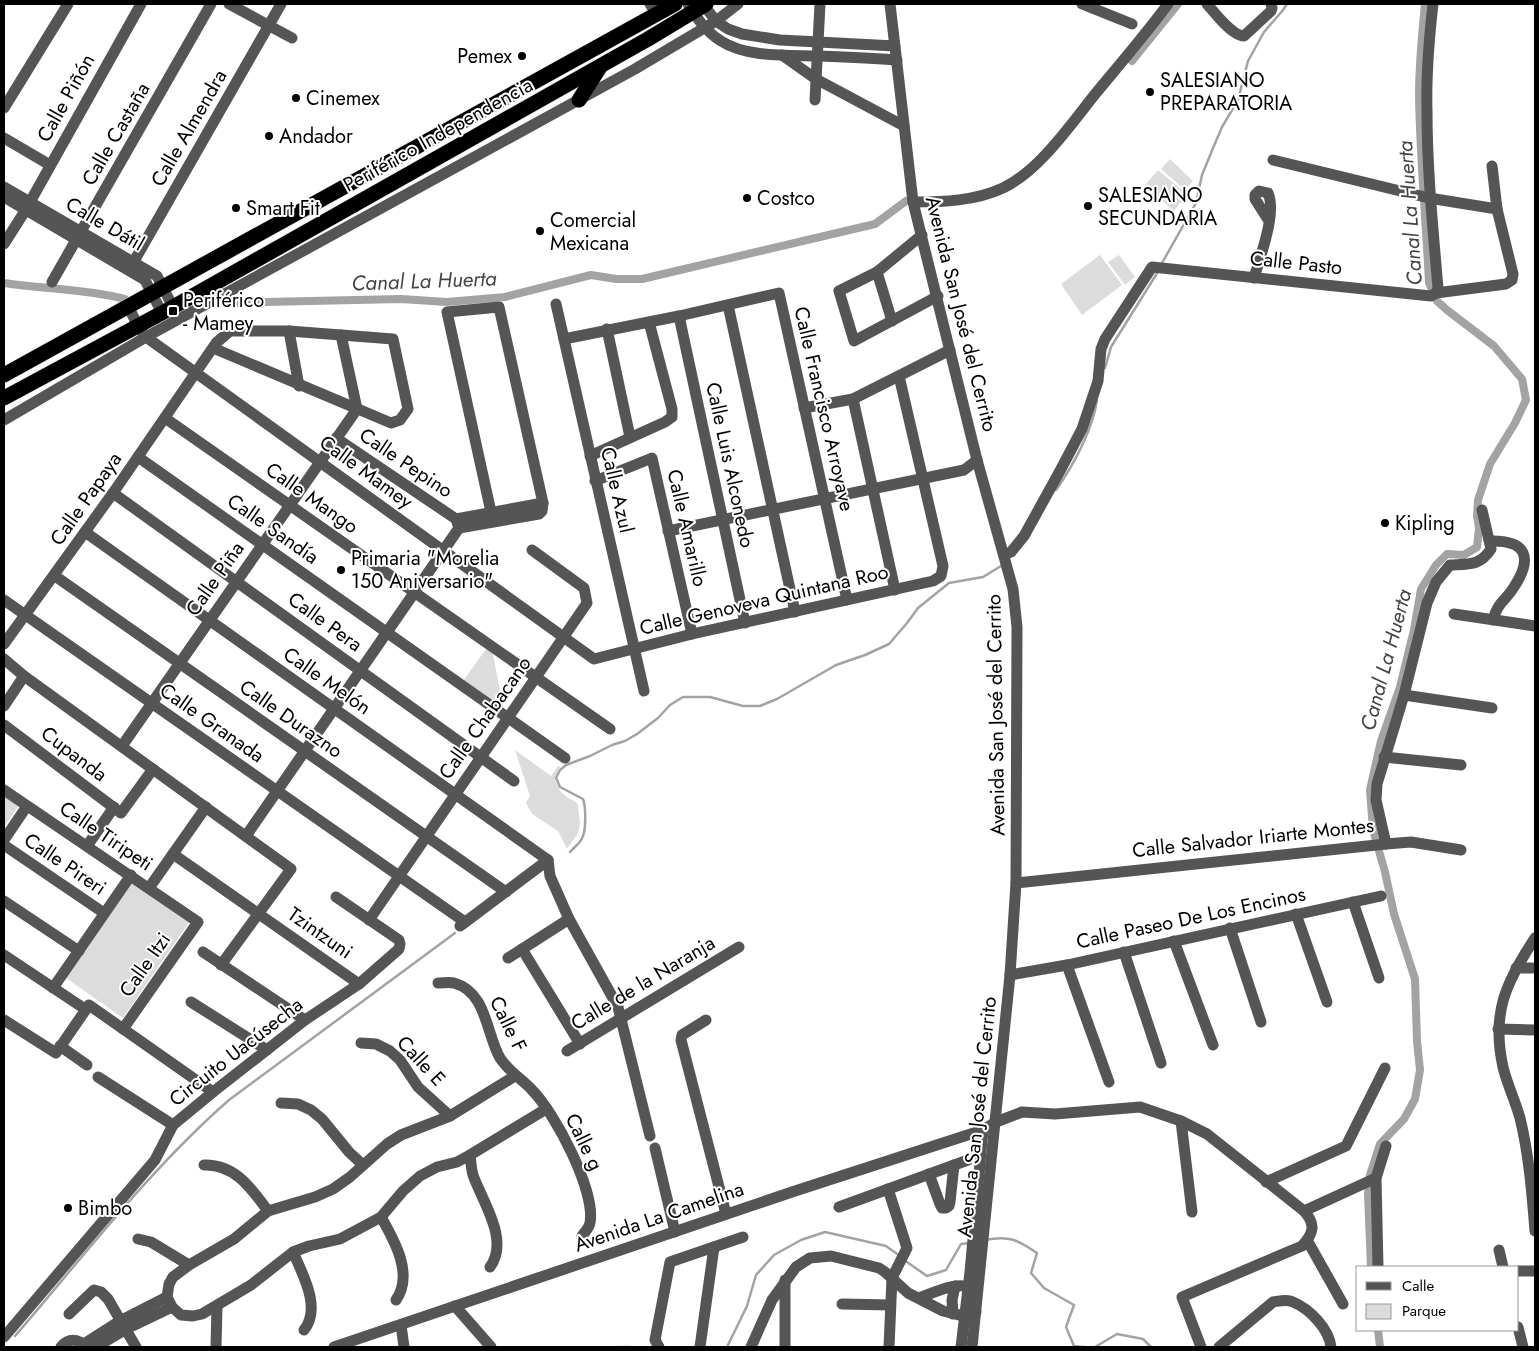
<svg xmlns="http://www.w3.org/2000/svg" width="1539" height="1351" font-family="Jost,sans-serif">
<rect width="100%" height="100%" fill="#fff"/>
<g fill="#dcdcdc">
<path d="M1170 159 1193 181 1185 190 1161 169Z"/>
<path d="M1158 170 1187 194 1174 211 1145 185Z"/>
<path d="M1100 255 1122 285 1082 315 1061 284Z"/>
<path d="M1119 255 1135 277 1125 285 1108 262Z"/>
<path d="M486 649 493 654 504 711 463 681Z"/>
<path d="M515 750 551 776 558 766 560 767 554 779 561 792 568 798 575 801 578 805 580 824 578 833 567 849 558 831 532 814 526 803 530 796Z"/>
<path d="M4 794 19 805 4 827Z"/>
<path d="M132 882 190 921 123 1018 66 978Z"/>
</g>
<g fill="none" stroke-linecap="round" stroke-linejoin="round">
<g stroke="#a3a3a3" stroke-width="2.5">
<path d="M1162 263 1196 203 1202 175 1211 153 1222 127 1238 100 1248 61 1264 32 1283 10 1287 4"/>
<path d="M1105 368 1111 347 1159 270"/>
<path d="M1056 490C1073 466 1093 429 1097 400"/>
<path d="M570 852C574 847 581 843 583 836 586 828 586 807 583 799L560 787 556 778 560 770 566 765 590 756 612 745 625 741 637 734 658 718 670 705 683 697H710L743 706H760L777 699 836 665 865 655 889 644 907 623 918 608 949 583 983 577 1001 566"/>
<path d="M985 1240C1009 1235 1018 1240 1037 1253L1031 1273 1044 1288 1074 1305 1066 1327 1074 1346 1084 1347"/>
<path d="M904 1260 927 1276 946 1270 961 1244 970 1243"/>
<path d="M15 1336C84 1256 149 1170 229 1100L455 933"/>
<path d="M617 1347H630"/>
<path d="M727 1347 747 1306 756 1275 774 1255 801 1240 825 1232 886 1246 900 1256"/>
<path d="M1095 1347 1117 1334 1143 1339 1151 1347"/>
</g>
<g stroke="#a3a3a3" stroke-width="8">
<path d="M1132 61 1178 4"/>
<path d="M4 283C44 289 86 289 125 299"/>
<path d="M226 303 401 299 447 302 505 297 591 275 616 279H642L875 224 906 201"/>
<path d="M1371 1267 1368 1194 1370 1175 1380 1144 1404 1119 1415 1099 1420 1070 1417 1041 1415 979 1394 914 1385 872 1373 830 1370 790 1381 741 1400 687 1414 630 1421 589 1436 565 1447 554 1464 555 1477 547 1479 528 1477 516 1478 500 1490 464 1515 423 1526 400 1522 379 1494 346 1447 310 1437 301 1429 283C1426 221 1420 158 1419 96 1419 65 1422 34 1425 4"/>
<path d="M1378 1330 1380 1347"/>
</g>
<defs>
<g id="highway">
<path d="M579 100 600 67"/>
<path d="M4 375 675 4"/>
<path d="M4 398 173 307 648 39 706 4"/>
</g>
</defs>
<use href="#highway" stroke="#dbdbdb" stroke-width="16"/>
<g stroke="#555" stroke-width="11">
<path d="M229 4 292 38"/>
<path d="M650 4 657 14"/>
<path d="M688 4C697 18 706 32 721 41 747 58 789 55 819 56 845 57 871 58 897 60"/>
<path d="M703 4 716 21 728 29 742 34 780 40 895 46"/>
<path d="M890 4 913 202 977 460 1013 589 1017 627 1016 883 1010 975 972 1347"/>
<path d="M1082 4 1132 24"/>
<path d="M1207 4C1215 13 1232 36 1244 36L1271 11 1272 8 1271 4"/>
<path d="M1433 4C1429 39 1426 75 1427 111 1427 170 1433 229 1438 288L1436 293"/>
<path d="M782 55 816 79 904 126"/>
<path d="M815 100 820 4"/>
<path d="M4 108 68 4"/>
<path d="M4 138 50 165"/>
<path d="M1273 160 1429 198 1497 209"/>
<path d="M4 187 157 276 173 307"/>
<path d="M4 197 145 280 162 313"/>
<path d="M913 202C943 202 975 201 1003 188 1039 171 1071 124 1096 93 1120 64 1145 35 1168 4"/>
<path d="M922 235 877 272 839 291 854 341 938 296"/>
<path d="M4 244 25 211 141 4"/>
<path d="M129 270 281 4"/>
<path d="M877 272 892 321"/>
<path d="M1254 278C1260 257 1277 213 1268 193L1259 191 1255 195V199L1269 221"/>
<path d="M52 282 211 4"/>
<path d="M556 304 644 691"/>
<path d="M728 305 795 612"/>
<path d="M128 306 138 326 146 337 594 659 692 634 933 581 941 576 943 566 899 376"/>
<path d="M679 316 745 623"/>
<path d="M607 329 630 437"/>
<path d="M289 331 299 386"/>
<path d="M564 339 679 316 779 293 847 600"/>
<path d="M853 399 895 590"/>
<path d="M804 408 853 399 950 350"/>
<path d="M165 418 610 729"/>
<path d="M4 420 146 337 635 69 716 21 738 4"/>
<path d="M336 438 456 519"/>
<path d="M590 456 665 422 672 417V409L649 322"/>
<path d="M138 457 565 758"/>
<path d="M595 481 652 458 692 634"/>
<path d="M113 493 514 781"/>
<path d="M456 519 543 503"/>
<path d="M459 528 539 514 542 511 543 503 499 307 447 312 493 521"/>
<path d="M668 531 964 470 977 460"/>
<path d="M85 532 548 860"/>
<path d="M1490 541C1527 540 1533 558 1514 587 1505 602 1498 601 1493 620"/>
<path d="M1004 555 1011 552 1024 536 1061 469 1082 429 1098 381 1101 349 1105 339 1152 267 1431 296 1436 293 1506 284 1512 280 1513 274 1497 209 1492 166"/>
<path d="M55 576 506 892"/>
<path d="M4 600 465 922"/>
<path d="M1454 614 1535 626"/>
<path d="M4 644 113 493 216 343 230 331H289L393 339 408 409 400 420 391 423 213 348"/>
<path d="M4 659 24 676 291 869 221 965"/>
<path d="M1404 695 1492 708"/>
<path d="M4 706 24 676"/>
<path d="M4 725 121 813 153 769"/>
<path d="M122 746 357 409 341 335"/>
<path d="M1384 757 1461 765"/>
<path d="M4 790 198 922 123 1029"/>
<path d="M246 836 459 528 456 519"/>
<path d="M4 840 27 806"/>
<path d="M1386 844 1376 800 1377 784 1404 695 1427 603 1436 582 1450 565C1469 564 1480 566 1491 549L1482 510"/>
<path d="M4 845 104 913"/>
<path d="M87 846 114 807"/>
<path d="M173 854 359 984"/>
<path d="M548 860 550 876 569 919 618 1007 650 1136"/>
<path d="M1016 883 1386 844 1411 842 1461 850"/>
<path d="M149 888 206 807"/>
<path d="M4 901 79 951"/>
<path d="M1353 902 1379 978"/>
<path d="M1296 914 1327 1002"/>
<path d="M369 920 587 603 584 588 532 550"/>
<path d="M460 926 548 860"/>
<path d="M1230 928 1261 1022"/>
<path d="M1535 938C1506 982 1491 1013 1503 1067 1507 1084 1515 1100 1520 1118 1529 1155 1532 1193 1535 1231"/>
<path d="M1174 941 1213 1045"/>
<path d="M522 949 580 1044"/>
<path d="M203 952 305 1020"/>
<path d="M1124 952 1161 1063"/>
<path d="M4 955 85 1009"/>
<path d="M508 958 569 919"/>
<path d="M1067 965 1109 1082"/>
<path d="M1516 968H1535"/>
<path d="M1010 975 1067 965 1381 896"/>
<path d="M438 983C443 983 449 982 454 983 487 992 486 1034 500 1058 510 1073 521 1078 532 1090 555 1113 596 1191 590 1223 589 1228 585 1232 582 1236"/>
<path d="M53 988 131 875"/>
<path d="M191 1002 267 1050"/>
<path d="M4 1020 56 1053 89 1005 213 1092"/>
<path d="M706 1020 682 1035 681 1040 726 1214"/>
<path d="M1498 1029 1535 1030"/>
<path d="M361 1043 376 1044 390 1051 400 1060 418 1087 450 1116"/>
<path d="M60 1046 87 1065"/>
<path d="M567 1051 739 947"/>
<path d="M515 1076 450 1116 401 1135 387 1144 350 1177 333 1189 315 1197 268 1211 234 1239 189 1265 173 1277 169 1284 167 1297 172 1307 181 1315 193 1316 202 1314 251 1285 293 1252 309 1246 340 1239 381 1217 403 1191 420 1176 437 1167 457 1162 470 1155 546 1109"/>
<path d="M98 1077 173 1125"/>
<path d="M281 1103 298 1104 311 1110 322 1119 349 1152 363 1165"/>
<path d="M1181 1121 1192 1212"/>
<path d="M655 1148 675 1232"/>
<path d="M470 1155C471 1162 471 1168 473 1175 482 1201 510 1240 490 1267"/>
<path d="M204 1165C235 1164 251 1188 268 1211"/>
<path d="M929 1174 940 1204 942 1208H946L949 1206 950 1202 954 1165"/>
<path d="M1266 1182 1346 1146 1385 1068"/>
<path d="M888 1189 907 1248 892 1278 889 1347"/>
<path d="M839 1207 968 1160"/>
<path d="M1304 1211 1376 1178"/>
<path d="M381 1217C394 1240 414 1274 396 1300"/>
<path d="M138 1239 151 1242 189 1265"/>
<path d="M1307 1240 1343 1304"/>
<path d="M1499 1250 1503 1267"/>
<path d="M293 1252C302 1273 322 1308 304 1330"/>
<path d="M1378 1267 1376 1178 1386 1146"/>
<path d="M1518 1271H1535"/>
<path d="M785 1280V1347"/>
<path d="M919 1298C936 1292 955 1281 974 1288"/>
<path d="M842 1304 890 1305"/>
<path d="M455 1306 491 1347"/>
<path d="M69 1314 94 1290 101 1292 108 1299 136 1347"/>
<path d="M953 1314 952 1300 955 1286"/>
<path d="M401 1325 404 1347"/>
<path d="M1518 1327 1523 1347"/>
<path d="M4 1337 155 1160 173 1125 213 1092 305 1020 359 984 399 949 400 944 399 940 336 897"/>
<path d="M84 1344 120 1321 167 1297"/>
<path d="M61 1347C68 1338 78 1338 86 1347"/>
<path d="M96 1347 126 1329 172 1307"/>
<path d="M216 1347 217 1306"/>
<path d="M334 1347 795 1191 983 1130 996 1122 1022 1112 1055 1114 1140 1107 1181 1121 1207 1134 1304 1211C1316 1224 1314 1233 1302 1246L1182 1297 1201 1347"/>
<path d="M659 1347 655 1340 670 1262 743 1237"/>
<path d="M700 1347 714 1247"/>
<path d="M751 1347 772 1300 796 1267 810 1258 831 1256 879 1268 885 1272 908 1293 943 1311 959 1315 976 1312"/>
<path d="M961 1347 970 1272 983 1130"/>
<path d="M1219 1347 1273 1302C1280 1301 1287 1299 1293 1302 1310 1309 1329 1329 1331 1347"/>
</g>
<use href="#highway" stroke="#000" stroke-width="15"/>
</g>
<g fill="#000" stroke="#fff" stroke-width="2">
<circle cx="522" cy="56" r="5"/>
<circle cx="1150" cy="92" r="5"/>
<circle cx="296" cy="98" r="5"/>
<circle cx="269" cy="136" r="5"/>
<circle cx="747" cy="198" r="5"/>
<circle cx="1088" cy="206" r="5"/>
<circle cx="236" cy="208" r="5"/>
<circle cx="540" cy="231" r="5"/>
<rect x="168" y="306" width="10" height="10" rx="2.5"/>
<circle cx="1385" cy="523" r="5"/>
<circle cx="341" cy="570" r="5"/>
<circle cx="68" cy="1208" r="5"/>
</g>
<g text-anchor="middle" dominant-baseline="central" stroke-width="4" stroke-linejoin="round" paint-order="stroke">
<g font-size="20" fill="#000" stroke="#fff" text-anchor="start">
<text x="512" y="56" text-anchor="end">Pemex</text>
<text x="1160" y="80">SALESIANO<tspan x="1160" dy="23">PREPARATORIA</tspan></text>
<text x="306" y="98">Cinemex</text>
<text x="279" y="136">Andador</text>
<text x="1098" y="195">SALESIANO<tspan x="1098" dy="23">SECUNDARIA</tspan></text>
<text x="757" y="198">Costco</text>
<text x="246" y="208">Smart Fit</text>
<text x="550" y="220">Comercial<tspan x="550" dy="23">Mexicana</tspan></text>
<text x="183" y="300">Periférico<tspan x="183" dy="23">- Mamey</tspan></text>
<text x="1395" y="523">Kipling</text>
<text x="351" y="558">Primaria "Morelia<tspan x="351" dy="23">150 Aniversario"</tspan></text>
<text x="78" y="1208">Bimbo</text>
</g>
<g font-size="20" fill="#000" stroke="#fff">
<text transform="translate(66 98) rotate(-61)">Calle Piñón</text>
<text transform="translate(189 128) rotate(-60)">Calle Almendra</text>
<text transform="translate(116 134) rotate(-60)">Calle Castaña</text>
<text transform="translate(438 135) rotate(-29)">Periférico Independencia</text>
<text transform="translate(105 224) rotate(30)">Calle Dátil</text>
<text transform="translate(1296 263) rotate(6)">Calle Pasto</text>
<text transform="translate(961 314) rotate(76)">Avenida San José del Cerrito</text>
<text transform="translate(824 409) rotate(77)">Calle Francisco Arroyave</text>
<text transform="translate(406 463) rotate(34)">Calle Pepino</text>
<text transform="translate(730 465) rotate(78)">Calle Luis Alconedo</text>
<text transform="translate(366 472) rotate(36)">Calle Mamey</text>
<text transform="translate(617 490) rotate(77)">Calle Azul</text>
<text transform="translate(312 498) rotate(35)">Calle Mango</text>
<text transform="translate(86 499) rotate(-55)">Calle Papaya</text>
<text transform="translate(687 528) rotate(77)">Calle Amarillo</text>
<text transform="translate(273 529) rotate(35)">Calle Sandía</text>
<text transform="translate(215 579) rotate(-55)">Calle Piña</text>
<text transform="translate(764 600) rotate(-13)">Calle Genoveva Quintana Roo</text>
<text transform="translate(325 622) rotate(36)">Calle Pera</text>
<text transform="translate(327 681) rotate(35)">Calle Melón</text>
<text transform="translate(996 715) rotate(-91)">Avenida San José del Cerrito</text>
<text transform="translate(485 718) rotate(-55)">Calle Chabacano</text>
<text transform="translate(291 719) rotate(35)">Calle Durazno</text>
<text transform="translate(212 723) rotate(35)">Calle Granada</text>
<text transform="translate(74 754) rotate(37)">Cupanda</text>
<text transform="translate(106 836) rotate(34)">Calle Tiripeti</text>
<text transform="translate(1253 838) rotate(-6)">Calle Salvador Iriarte Montes</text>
<text transform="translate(65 864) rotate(34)">Calle Pireri</text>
<text transform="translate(1191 918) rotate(-12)">Calle Paseo De Los Encinos</text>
<text transform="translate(320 933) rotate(35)">Tzintzuni</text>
<text transform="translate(145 965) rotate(-55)">Calle Itzi</text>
<text transform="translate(643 983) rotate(-31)">Calle de la Naranja</text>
<text transform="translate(508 1024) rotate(64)">Calle F</text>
<text transform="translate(236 1052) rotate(-38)">Circuito Uacúsecha</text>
<text transform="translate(421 1061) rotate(47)">Calle E</text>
<text transform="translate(977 1117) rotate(-84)">Avenida San José del Cerrito</text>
<text transform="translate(584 1142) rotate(64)">Calle g</text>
<text transform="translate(659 1217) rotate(-19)">Avenida La Camelina</text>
</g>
<g font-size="21" font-style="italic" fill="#444" stroke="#fff">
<text transform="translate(1410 213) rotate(-94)">Canal La Huerta</text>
<text transform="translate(424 281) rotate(-2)">Canal La Huerta</text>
<text transform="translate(1386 660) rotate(-75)">Canal La Huerta</text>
</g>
</g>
<rect width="1539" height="1351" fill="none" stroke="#000000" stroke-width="10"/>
<rect x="1356" y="1266" width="162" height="65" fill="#ffffff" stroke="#999999"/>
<rect x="1366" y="1282" width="25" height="8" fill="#555555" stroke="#999999"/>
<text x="1402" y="1291" font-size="15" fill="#000000">Calle</text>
<rect x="1366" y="1304" width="25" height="15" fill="#dcdcdc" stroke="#999999"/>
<text x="1402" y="1316" font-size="15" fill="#000000">Parque</text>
</svg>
